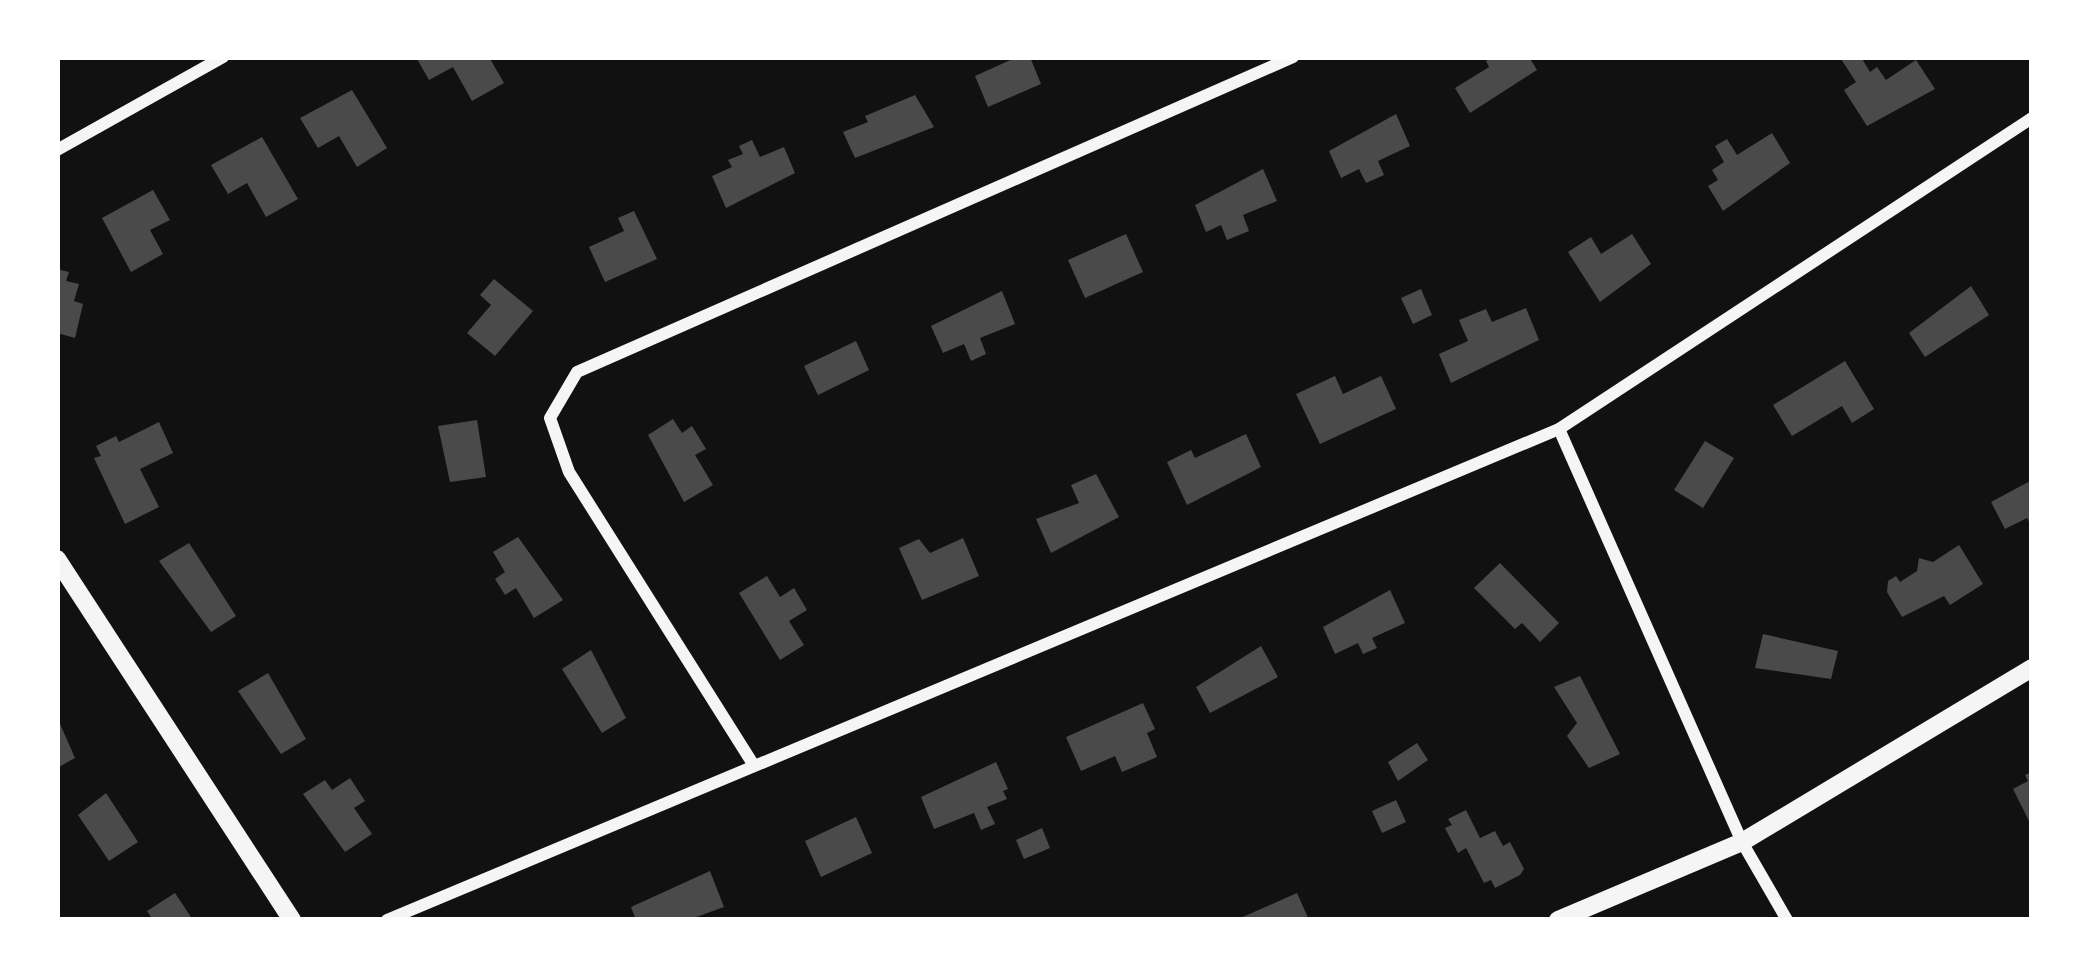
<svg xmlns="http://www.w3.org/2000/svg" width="2089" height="977" font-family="Spectral,serif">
<rect width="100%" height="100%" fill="#111"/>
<g fill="#4a4a4a">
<path d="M416 57H489L504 83 472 101 453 67 429 80Z"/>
<path d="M1017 57H1030L1041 84 988 107 975 76Z"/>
<path d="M1492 57H1529L1537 70 1470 113 1455 88 1489 67 1486 61Z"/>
<path d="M1861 57 1870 72 1877 67 1886 80 1916 60 1935 89 1867 126 1844 90 1856 82 1841 59Z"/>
<path d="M352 90 387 148 357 167 339 136 318 148 300 118Z"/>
<path d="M915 95 934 127 855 158 843 132 868 122 865 116Z"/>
<path d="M1396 114 1410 146 1378 161 1384 175 1366 183 1359 169 1341 178 1329 151Z"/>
<path d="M1772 133 1790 163 1723 211 1708 186 1718 180 1712 170 1724 162 1715 146 1727 139 1737 155Z"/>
<path d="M262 137 298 199 266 217 247 183 228 194 211 165Z"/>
<path d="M752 140 760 157 784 147 795 173 726 208 712 176 732 167 728 160 743 154 739 146Z"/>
<path d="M1263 169 1277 201 1243 215 1249 231 1227 240 1221 225 1206 232 1195 205Z"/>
<path d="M153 190 170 220 150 230 163 254 131 272 102 218Z"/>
<path d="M634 211 657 259 605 282 589 247 624 231 618 218Z"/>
<path d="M1126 234 1143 272 1085 298 1068 260Z"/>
<path d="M1632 234 1651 264 1600 302 1568 252 1591 237 1601 254Z"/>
<path d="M57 269 69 272 66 281 79 284 74 301 83 304 75 338 57 333Z"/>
<path d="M494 279 533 311 495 356 467 333 491 305 480 295Z"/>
<path d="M1971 286 1989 315 1925 357 1909 333Z"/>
<path d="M1421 289 1432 315 1413 324 1401 298Z"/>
<path d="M1002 291 1015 324 980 338 986 354 971 361 964 344 943 353 931 326Z"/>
<path d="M1526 308 1539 340 1451 383 1439 354 1468 341 1459 320 1486 309 1492 322Z"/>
<path d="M856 341 869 370 818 395 804 366Z"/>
<path d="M1845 361 1874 409 1852 423 1842 406 1792 436 1773 405Z"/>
<path d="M1335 376 1343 394 1381 376 1396 409 1320 444 1296 394Z"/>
<path d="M673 419 682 433 692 426 706 449 695 455 713 485 684 502 648 435Z"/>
<path d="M477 420 486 477 450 482 438 426Z"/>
<path d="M159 422 173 453 140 469 159 507 125 524 94 458 101 456 96 446 116 436 119 442Z"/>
<path d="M1246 434 1261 467 1187 505 1167 462 1191 450 1195 458Z"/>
<path d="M1705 441 1734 458 1703 508 1674 490Z"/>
<path d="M1096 474 1119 517 1051 553 1036 519 1079 503 1071 485Z"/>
<path d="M2032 480V527L2027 518 2005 529 1991 502Z"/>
<path d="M518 537 563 600 534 618 516 588 505 595 495 579 505 572 493 552Z"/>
<path d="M963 538 979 576 922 600 899 548 919 539 930 553Z"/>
<path d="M189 543 236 616 211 632 159 561Z"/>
<path d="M1959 545 1983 584 1950 605 1944 596 1902 617 1887 592 1888 581 1896 576 1900 582 1917 571 1919 558 1933 562Z"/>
<path d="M1500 563 1559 623 1540 642 1522 623 1515 629 1474 588Z"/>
<path d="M767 576 780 597 794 588 807 610 789 621 804 645 780 660 739 593Z"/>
<path d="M1390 590 1405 623 1372 638 1377 648 1363 654 1358 643 1335 654 1323 627Z"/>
<path d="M1763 634 1838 651 1831 679 1755 668Z"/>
<path d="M1261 646 1278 677 1210 713 1196 687Z"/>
<path d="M591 650 626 718 602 733 562 669Z"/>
<path d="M268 673 306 739 281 754 238 691Z"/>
<path d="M1580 676 1620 754 1589 768 1567 736 1577 723 1554 687Z"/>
<path d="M1143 703 1155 729 1147 733 1157 757 1122 772 1115 756 1081 771 1066 737Z"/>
<path d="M57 717 75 758 57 768Z"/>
<path d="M1417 743 1428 760 1398 781 1388 762Z"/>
<path d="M996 762 1008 789 1003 791 1007 799 987 807 995 824 981 830 974 813 934 829 921 797Z"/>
<path d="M2032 772V827L2013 789 2028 781 2025 775Z"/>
<path d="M350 778 365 801 354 808 372 834 345 852 303 794 325 780 332 790Z"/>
<path d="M106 793 138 842 109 861 78 815Z"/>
<path d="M1396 800 1406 822 1382 833 1372 811Z"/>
<path d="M1466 810 1480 838 1495 831 1503 846 1510 842 1524 869 1520 875 1495 888 1491 880 1484 883 1466 848 1458 853 1445 828 1452 825 1448 819Z"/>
<path d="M856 817 872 853 821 877 805 841Z"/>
<path d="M1042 828 1050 848 1024 859 1016 840Z"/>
<path d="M710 871 724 907 688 920H636L631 907Z"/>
<path d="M175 893 193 920H153L147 911Z"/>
<path d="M1297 893 1309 920H1236Z"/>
</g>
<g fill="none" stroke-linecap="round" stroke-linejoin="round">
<g stroke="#f5f5f5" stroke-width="12">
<path d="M57 150 223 57"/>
<path d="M1559 429 1742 842 1787 920"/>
<path d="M753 764 569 472 550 418 577 372 1293 57"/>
<path d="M387 920 1559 429 2032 118"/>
</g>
<g stroke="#f5f5f5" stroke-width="18">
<path d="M57 559 292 920"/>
<path d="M1558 920 1742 842 2032 668"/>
</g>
</g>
<rect width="2089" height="977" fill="none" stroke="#ffffff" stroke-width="120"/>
</svg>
